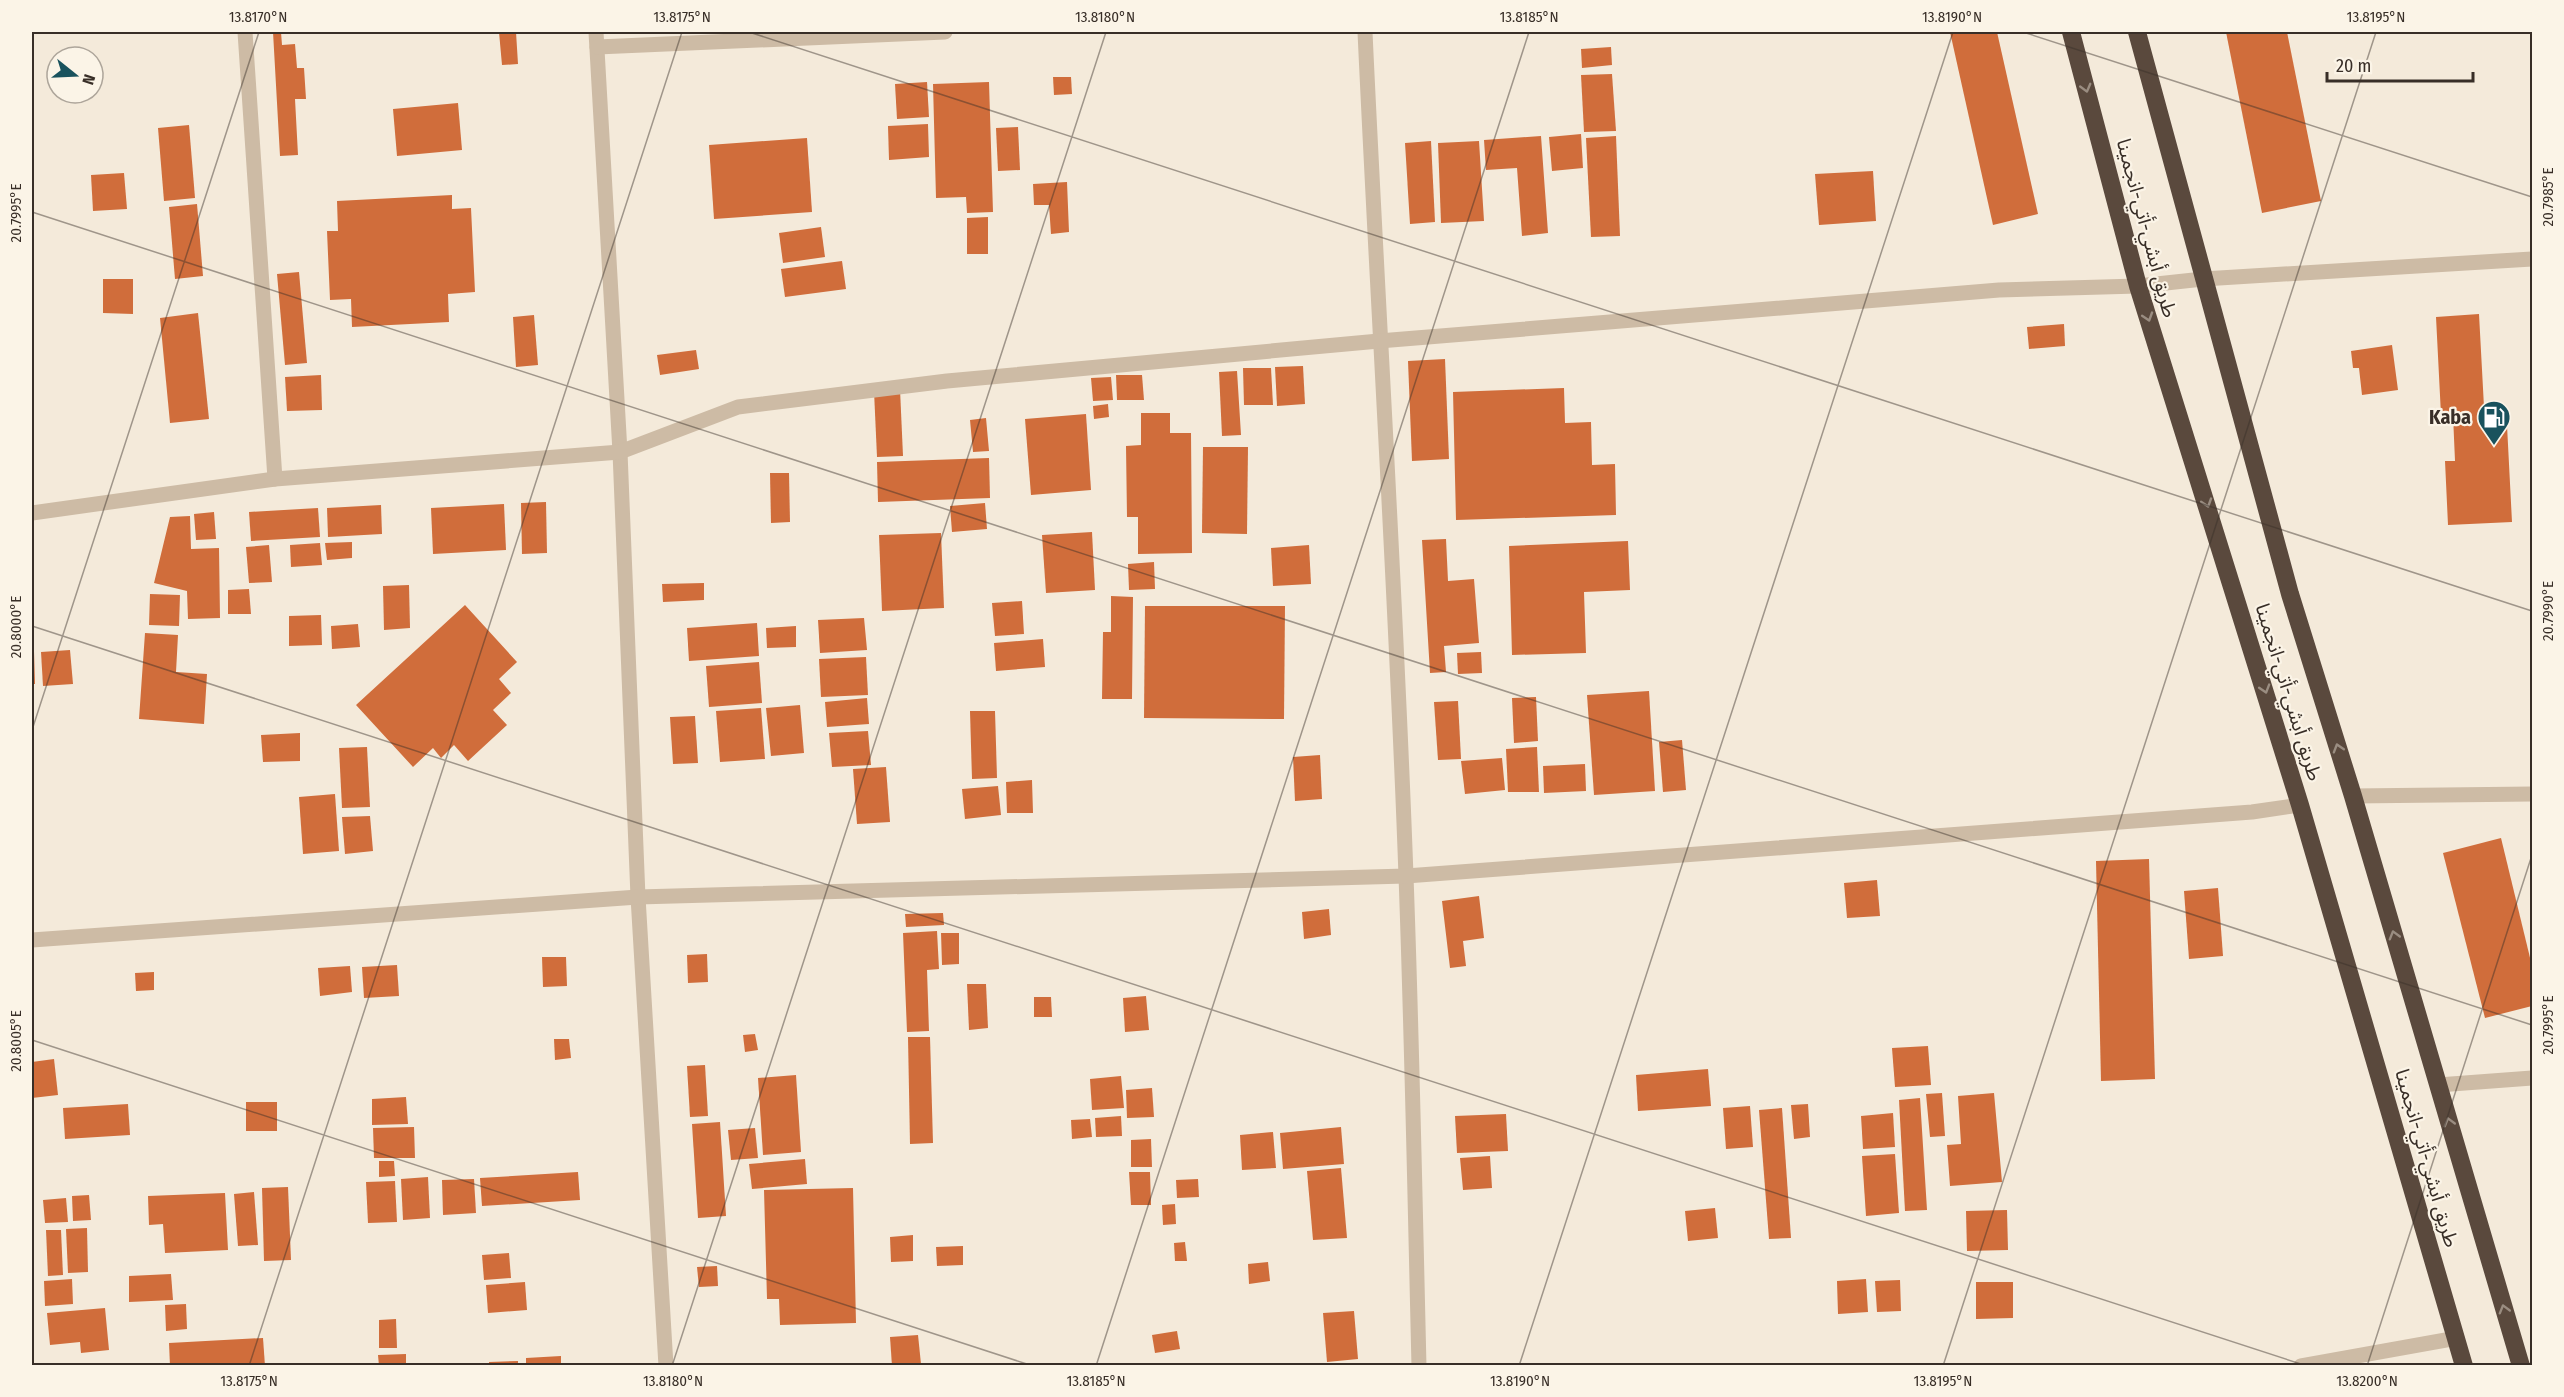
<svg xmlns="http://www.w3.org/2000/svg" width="2564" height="1397" font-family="'Fira Sans Condensed','Noto Sans Arabic',sans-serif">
<rect width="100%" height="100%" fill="#f4eada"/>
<g fill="#d06d3b">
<path d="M273 32H281L282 45 295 44 297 68H304L306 99H295L298 155 280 156Z"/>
<path d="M499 32H516L518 64 502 65Z"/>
<path d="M1950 32H1997L2038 214 1993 225Z"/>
<path d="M2226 32H2287L2321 201 2262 213Z"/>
<path d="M1611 47 1612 65 1582 68 1581 49Z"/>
<path d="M1612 74 1616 131 1584 132 1581 75Z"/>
<path d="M1053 77H1071L1072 94 1054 95Z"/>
<path d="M927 82 929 117 897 119 895 84Z"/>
<path d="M989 82 993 212 967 213 966 197 936 198 933 84Z"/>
<path d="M458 103 462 150 397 156 393 109Z"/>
<path d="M928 124 929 157 889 160 888 126Z"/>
<path d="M189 125 195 198 164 201 158 128Z"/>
<path d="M1018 127 1020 170 998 171 996 128Z"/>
<path d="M1581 134 1583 168 1552 171 1549 137Z"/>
<path d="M1541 136 1548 233 1522 236 1517 168 1486 170 1484 140Z"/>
<path d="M1616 136 1620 236 1591 237 1586 138Z"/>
<path d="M807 138 812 212 714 219 709 145Z"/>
<path d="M1431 141 1435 222 1410 224 1405 143Z"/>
<path d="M1479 141 1484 221 1441 223 1438 143Z"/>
<path d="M1873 171 1876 221 1819 225 1815 174Z"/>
<path d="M124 173 127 209 93 211 91 175Z"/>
<path d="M1067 182 1069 232 1051 234 1049 205H1034L1033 184Z"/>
<path d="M452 195V209L471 208 475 292 448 294 449 322 352 327 351 299 330 300 327 231H338L337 201Z"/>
<path d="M197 204 203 276 175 279 169 207Z"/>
<path d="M988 217V254H967V218Z"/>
<path d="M821 227 825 257 783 263 779 233Z"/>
<path d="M842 261 846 289 785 297 781 269Z"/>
<path d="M299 272 307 363 285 365 277 274Z"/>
<path d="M103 279H133V314L103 313Z"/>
<path d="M198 313 209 419 170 423 160 318Z"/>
<path d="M2479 314 2484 407 2506 406 2512 522 2448 525 2445 461H2455L2453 415H2441L2436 317Z"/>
<path d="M534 315 538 365 516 367 513 317Z"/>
<path d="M2064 324 2065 346 2029 349 2027 327Z"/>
<path d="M2392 345 2398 390 2362 395 2359 368H2353L2351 351Z"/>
<path d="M696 350 699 369 660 375 657 355Z"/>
<path d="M1445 359 1449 459 1412 461 1408 361Z"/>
<path d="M1303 366 1305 404 1277 406 1275 367Z"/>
<path d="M1243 368H1271L1273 405H1244Z"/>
<path d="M1237 371 1241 435 1222 436 1219 372Z"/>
<path d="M321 375 322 410 287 411 285 377Z"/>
<path d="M1116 375H1142L1144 400H1117Z"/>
<path d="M1111 377 1113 400 1093 401 1091 378Z"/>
<path d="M1564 388 1565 423 1591 422 1592 465 1615 464 1616 515 1456 520 1453 392Z"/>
<path d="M900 389 903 456 877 457 874 391Z"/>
<path d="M1108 404 1109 417 1094 419 1093 406Z"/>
<path d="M1141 413H1170V433H1191L1192 553 1138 554V517H1127L1126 446 1141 445Z"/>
<path d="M1086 414 1091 490 1031 495 1025 419Z"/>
<path d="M986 418 989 451 973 452 970 420Z"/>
<path d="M1203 447H1248L1247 534 1202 533Z"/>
<path d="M989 458 990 498 878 502 877 462Z"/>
<path d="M770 473H789L790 522 771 523Z"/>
<path d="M546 502 547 553 522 554 521 503Z"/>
<path d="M985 503 987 529 952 532 950 506Z"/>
<path d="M504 504 506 550 433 554 431 508Z"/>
<path d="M381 505 382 534 328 537 327 508Z"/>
<path d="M318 508 320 537 251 541 249 512Z"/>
<path d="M214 512 216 539 196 540 194 514Z"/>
<path d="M190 516 191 549 219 548 220 618 188 619 187 591 154 583 170 517Z"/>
<path d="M1092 532 1095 590 1046 593 1042 535Z"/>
<path d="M941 533 944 608 882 611 879 535Z"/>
<path d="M1446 539 1448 581 1474 579 1479 643 1444 646 1446 672 1430 673 1422 540Z"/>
<path d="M1628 541 1630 590 1584 592 1586 653 1512 655 1509 546Z"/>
<path d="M352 542V558L327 560 325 543Z"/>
<path d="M320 543 322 565 291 567 290 545Z"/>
<path d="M269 545 272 582 249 583 246 547Z"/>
<path d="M1309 545 1311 584 1273 586 1271 548Z"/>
<path d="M1154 562 1155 589 1129 590 1128 564Z"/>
<path d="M704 583V600L663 602 662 584Z"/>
<path d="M409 585 410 628 384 630 383 586Z"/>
<path d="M249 589 251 614H228V590Z"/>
<path d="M150 594 180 595 179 626 149 625Z"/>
<path d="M1111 596 1133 597 1132 699H1102L1103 632H1111Z"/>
<path d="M1022 601 1024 634 995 636 992 603Z"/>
<path d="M465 605 517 662 499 679 511 693 493 710 507 725 468 761 454 745 441 758 433 748 413 767 356 705Z"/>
<path d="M1145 606H1285L1284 719 1144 718Z"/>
<path d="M321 615 322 645 289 646V616Z"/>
<path d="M864 618 867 650 820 653 818 620Z"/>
<path d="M757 623 759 656 689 661 687 628Z"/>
<path d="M358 624 360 647 332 649 331 626Z"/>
<path d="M796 626V647L767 648 766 628Z"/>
<path d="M145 633 178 635 176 672 207 674 204 724 139 719Z"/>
<path d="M1043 639 1045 667 996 671 994 643Z"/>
<path d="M70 650 73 684 43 686 41 652Z"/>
<path d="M32 652H34L35 684H32Z"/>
<path d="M1481 652 1482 673 1458 674 1457 653Z"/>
<path d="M866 657 868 695 821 697 819 659Z"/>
<path d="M759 662 762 703 709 707 706 666Z"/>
<path d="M1649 691 1655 791 1594 795 1587 695Z"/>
<path d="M1536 697 1538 741 1514 743 1512 698Z"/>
<path d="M867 698 869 724 827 727 825 702Z"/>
<path d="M1458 701 1461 759 1438 760 1434 702Z"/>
<path d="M800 705 804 753 771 756 766 708Z"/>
<path d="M761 708 765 759 720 762 716 711Z"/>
<path d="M970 711H995L997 778 972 779Z"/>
<path d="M695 716 698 763 673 764 670 717Z"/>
<path d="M868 731 871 765 832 767 829 733Z"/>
<path d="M300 733V761L263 762 261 735Z"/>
<path d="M1682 740 1686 790 1663 792 1659 742Z"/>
<path d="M367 747 370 807 342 808 339 748Z"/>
<path d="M1537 747 1539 792H1508L1506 749Z"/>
<path d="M1320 755 1322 799 1295 801 1293 757Z"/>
<path d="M1502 758 1505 790 1465 794 1461 761Z"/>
<path d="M1585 764 1586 791 1544 793 1543 766Z"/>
<path d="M886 767 890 822 857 824 853 769Z"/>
<path d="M1032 780 1033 813H1007L1006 782Z"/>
<path d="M998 786 1001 815 965 819 962 789Z"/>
<path d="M335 794 339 851 303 854 299 797Z"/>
<path d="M370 816 373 851 345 854 342 817Z"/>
<path d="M2501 838 2532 966V1006L2485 1018 2443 853Z"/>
<path d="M2149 859 2155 1079 2101 1081 2096 861Z"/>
<path d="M1877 880 1880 916 1847 918 1844 883Z"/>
<path d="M2218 888 2223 956 2189 959 2184 891Z"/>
<path d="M1479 896 1484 938 1463 941 1466 966 1450 968 1442 901Z"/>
<path d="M1329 909 1331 935 1304 939 1302 912Z"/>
<path d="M943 913 944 925 906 927 905 914Z"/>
<path d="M937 931 939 969 927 970 929 1031 907 1032 903 933Z"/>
<path d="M941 933H959V964L942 965Z"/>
<path d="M707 954 708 982 688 983 687 955Z"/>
<path d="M542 957H566L567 986 543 987Z"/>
<path d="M397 965 399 996 364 998 362 967Z"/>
<path d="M350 966 352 992 320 996 318 968Z"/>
<path d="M154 972V990L136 991 135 973Z"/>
<path d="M967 984H986L988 1028 969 1030Z"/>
<path d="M1146 996 1149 1030 1125 1032 1123 998Z"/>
<path d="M1034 997H1051L1052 1017H1034Z"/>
<path d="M755 1034 758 1050 745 1052 743 1035Z"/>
<path d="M908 1037H930L933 1143 910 1144Z"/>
<path d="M554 1039H569L571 1058 555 1060Z"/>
<path d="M1928 1046 1931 1085 1895 1087 1892 1048Z"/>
<path d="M54 1059 58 1095 32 1098V1062Z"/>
<path d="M705 1065 708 1116 690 1117 687 1066Z"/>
<path d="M1708 1069 1711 1106 1638 1111 1636 1075Z"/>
<path d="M796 1075 801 1152 763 1155 758 1078Z"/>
<path d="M1121 1076 1124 1108 1092 1110 1090 1079Z"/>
<path d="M1152 1088 1154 1117 1127 1118 1126 1090Z"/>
<path d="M1942 1093 1945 1136 1930 1137 1926 1094Z"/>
<path d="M1994 1093 2002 1182 1950 1186 1947 1145 1961 1144 1958 1096Z"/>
<path d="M406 1097 408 1124 372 1125V1099Z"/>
<path d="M1920 1098 1927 1210 1905 1211 1899 1100Z"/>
<rect x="246" y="1102" width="31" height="29"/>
<path d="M128 1104 130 1135 65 1139 63 1108Z"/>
<path d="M1808 1104 1810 1137 1794 1139 1791 1105Z"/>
<path d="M1750 1106 1753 1147 1726 1149 1723 1108Z"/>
<path d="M1782 1108 1791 1238 1769 1239 1759 1110Z"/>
<path d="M1893 1113 1895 1147 1863 1149 1861 1116Z"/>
<path d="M1506 1114 1508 1151 1457 1153 1455 1116Z"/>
<path d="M1121 1116 1122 1136 1096 1137 1095 1118Z"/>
<path d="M1090 1119 1092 1137 1072 1139 1071 1120Z"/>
<path d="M720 1122 726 1216 698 1218 692 1124Z"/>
<path d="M414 1127 415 1158H374L373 1128Z"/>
<path d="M1341 1127 1344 1164 1283 1169 1280 1133Z"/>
<path d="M755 1128 758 1158 731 1160 728 1130Z"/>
<path d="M1273 1132 1276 1168 1242 1170 1240 1135Z"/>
<path d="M1151 1139 1152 1167H1131V1140Z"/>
<path d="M1895 1154 1899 1213 1866 1216 1862 1156Z"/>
<path d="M1490 1156 1492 1188 1463 1190 1460 1158Z"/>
<path d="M805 1159 807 1184 752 1189 749 1164Z"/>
<path d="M379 1161H394L395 1176 379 1177Z"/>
<path d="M1341 1168 1347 1238 1313 1240 1307 1171Z"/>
<path d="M578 1172 580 1200 482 1206 480 1178Z"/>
<path d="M1129 1172H1150L1151 1205H1131Z"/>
<path d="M428 1177 430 1218 403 1220 401 1179Z"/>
<path d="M474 1179 476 1213 443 1215 442 1180Z"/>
<path d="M1198 1179 1199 1197 1177 1198 1176 1180Z"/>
<path d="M395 1181 397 1222 368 1223 366 1182Z"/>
<path d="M288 1187 291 1260 264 1261 262 1188Z"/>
<path d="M853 1188 856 1323 780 1325 779 1299H767L764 1190Z"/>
<path d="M254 1192 258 1245 238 1246 234 1194Z"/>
<path d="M225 1193 228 1250 165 1253 163 1224 149 1225 148 1196Z"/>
<path d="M89 1195 91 1220 73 1221 72 1196Z"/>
<path d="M66 1198 68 1222 45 1223 43 1200Z"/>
<path d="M1175 1204 1176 1224 1163 1225 1162 1205Z"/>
<path d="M1715 1208 1718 1238 1688 1241 1685 1211Z"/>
<path d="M2007 1210 2008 1250 1967 1251 1966 1211Z"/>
<path d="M87 1228 88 1272 68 1273 66 1229Z"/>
<path d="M46 1230H61L63 1275 48 1276Z"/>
<path d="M913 1235V1261L891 1262 890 1237Z"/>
<path d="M1185 1242 1187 1261H1175L1174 1243Z"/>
<path d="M963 1246V1265L937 1266 936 1247Z"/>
<path d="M509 1253 511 1278 484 1280 482 1255Z"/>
<path d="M1268 1262 1270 1281 1249 1284 1248 1264Z"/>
<path d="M717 1266 718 1286 699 1287 697 1267Z"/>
<path d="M171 1274 173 1300 129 1302V1276Z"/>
<path d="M72 1279 73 1304 45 1306 44 1281Z"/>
<path d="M1866 1279 1868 1312 1838 1314 1837 1281Z"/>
<path d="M1900 1280 1901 1311 1877 1312 1875 1281Z"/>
<path d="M525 1282 527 1310 488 1313 486 1285Z"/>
<path d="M1976 1282H2013V1318L1976 1319Z"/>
<path d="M186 1304 187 1329 166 1331 165 1305Z"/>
<path d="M105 1308 109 1350 81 1353 80 1342 50 1345 47 1313Z"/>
<path d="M1354 1311 1358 1359 1327 1362 1323 1313Z"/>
<path d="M396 1319 397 1348H379V1320Z"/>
<path d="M1177 1331 1180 1349 1155 1353 1152 1335Z"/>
<path d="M918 1335 921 1364 892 1366 890 1337Z"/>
<path d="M263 1338 265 1366H170L169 1343Z"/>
<path d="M406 1354V1366H379L378 1355Z"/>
<path d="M561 1356V1366H526V1358Z"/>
<path d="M518 1361V1366H489V1362Z"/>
</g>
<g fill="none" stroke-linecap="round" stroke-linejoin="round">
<g stroke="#cdbba5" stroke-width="15">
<path d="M245 32 275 479"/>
<path d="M596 32 620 452 638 897 666 1366"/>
<path d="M1365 32C1378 313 1396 594 1406 876 1412 1039 1415 1202 1419 1366"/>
<path d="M597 47 945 32"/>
<path d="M32 513 275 479 620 452 738 407 947 381 1379 341 1999 290 2138 286 2203 279 2532 259"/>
<path d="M2353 796 2532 794"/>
<path d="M32 940 638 897 1406 876 2252 812 2300 805"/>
<path d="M2438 1085 2532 1078"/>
<path d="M2301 1366 2457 1338"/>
</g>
<g stroke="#5a493d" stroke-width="18">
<path d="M2071 32 2138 286 2300 805 2464 1366"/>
<path d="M2137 32 2290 594 2353 796 2521 1366"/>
</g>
</g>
<defs><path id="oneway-chevron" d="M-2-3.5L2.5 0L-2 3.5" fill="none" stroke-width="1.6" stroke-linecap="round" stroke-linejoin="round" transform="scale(1.5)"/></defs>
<g stroke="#9a8d81">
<use href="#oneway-chevron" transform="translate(2086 88) rotate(75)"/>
<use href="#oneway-chevron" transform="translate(2148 317) rotate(72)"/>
<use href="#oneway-chevron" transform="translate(2207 503) rotate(72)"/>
<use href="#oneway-chevron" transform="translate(2265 689) rotate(73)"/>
<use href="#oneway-chevron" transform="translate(2338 748) rotate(-107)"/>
<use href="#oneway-chevron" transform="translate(2394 935) rotate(-106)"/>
<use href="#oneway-chevron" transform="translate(2449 1122) rotate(-106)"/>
<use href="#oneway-chevron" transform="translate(2504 1309) rotate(-106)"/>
</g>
<path fill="none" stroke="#382e27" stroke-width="1.5" stroke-opacity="0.45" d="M749 32 2532 611M2023 32 2532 197M32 212 2532 1025M32 626 2307 1366M32 730 259 32M32 1040 1033 1366M249 1366 682 32M672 1366 1106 32M1096 1366 1529 32M1519 1366 1953 32M1943 1366 2376 32M2367 1366 2532 855"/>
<defs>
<symbol id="fuel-pin" viewBox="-11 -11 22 30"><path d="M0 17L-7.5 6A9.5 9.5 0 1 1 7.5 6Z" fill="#19525d" stroke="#fbf4e7"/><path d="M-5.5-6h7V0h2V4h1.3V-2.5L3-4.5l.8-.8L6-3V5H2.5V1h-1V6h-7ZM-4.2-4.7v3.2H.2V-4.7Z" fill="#fff"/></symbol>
</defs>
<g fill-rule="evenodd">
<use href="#fuel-pin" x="2475" y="398" width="38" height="52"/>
</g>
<g text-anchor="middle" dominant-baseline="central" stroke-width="4.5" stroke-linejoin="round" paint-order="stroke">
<g font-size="20" fill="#382e27" stroke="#fbf4e7">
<text transform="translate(2147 228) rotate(75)">طريق أبشي-أتي-انجمينا</text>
<text transform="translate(2289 692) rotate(73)">طريق أبشي-أتي-انجمينا</text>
<text transform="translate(2427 1158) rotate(74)">طريق أبشي-أتي-انجمينا</text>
</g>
<g font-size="20" font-weight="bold" fill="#382e27" stroke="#fbf4e7" text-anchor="end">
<text x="2471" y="417">Kaba</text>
</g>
</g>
<rect width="2564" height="1397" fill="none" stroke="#fbf4e7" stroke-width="66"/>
<g transform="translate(75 75) rotate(108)"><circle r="28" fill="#fbf4e7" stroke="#ada59a" stroke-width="1.5"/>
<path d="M0-4.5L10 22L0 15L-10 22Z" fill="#19525d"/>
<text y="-9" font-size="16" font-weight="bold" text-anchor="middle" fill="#382e27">N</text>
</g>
<path d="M2327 72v9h146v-9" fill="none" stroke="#382e27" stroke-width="3"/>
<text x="2336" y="72" font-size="18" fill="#382e27" stroke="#fbf4e7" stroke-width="4.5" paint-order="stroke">20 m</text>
<rect x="33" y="33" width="2498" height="1331" fill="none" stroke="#382e27" stroke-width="2"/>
<g font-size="15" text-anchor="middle" fill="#382e27">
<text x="258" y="22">13.8170°N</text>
<text x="682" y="22">13.8175°N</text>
<text x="1105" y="22">13.8180°N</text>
<text x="1529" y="22">13.8185°N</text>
<text x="1952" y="22">13.8190°N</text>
<text x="2376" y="22">13.8195°N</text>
<text transform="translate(2548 197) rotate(-90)" y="5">20.7985°E</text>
<text transform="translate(16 213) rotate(-90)" y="5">20.7995°E</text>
<text transform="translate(2548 611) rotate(-90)" y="5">20.7990°E</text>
<text transform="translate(16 627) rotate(-90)" y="5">20.8000°E</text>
<text transform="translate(2548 1025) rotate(-90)" y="5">20.7995°E</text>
<text transform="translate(16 1041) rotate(-90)" y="5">20.8005°E</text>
<text x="249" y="1386">13.8175°N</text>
<text x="673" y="1386">13.8180°N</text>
<text x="1096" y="1386">13.8185°N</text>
<text x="1520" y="1386">13.8190°N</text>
<text x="1943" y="1386">13.8195°N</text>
<text x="2367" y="1386">13.8200°N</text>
</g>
</svg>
